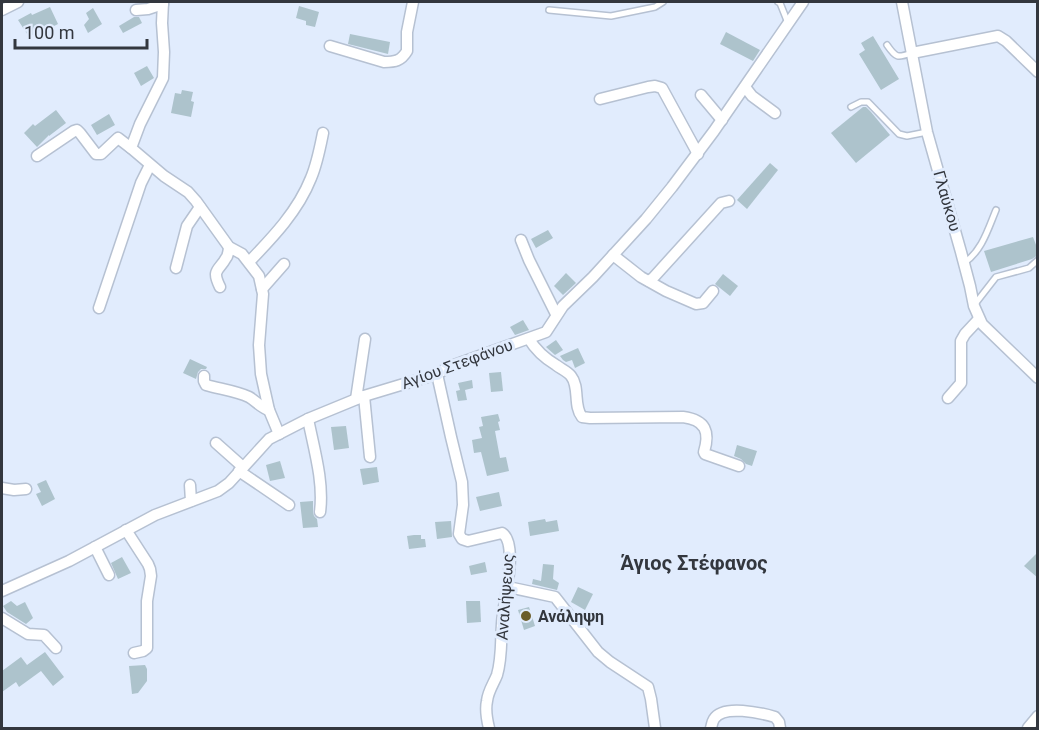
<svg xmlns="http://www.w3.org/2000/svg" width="1039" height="730" font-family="Roboto,sans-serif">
<rect width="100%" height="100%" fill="#e1ecfd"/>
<g fill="#adc3cc">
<path d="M299 6 319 12 315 27 306 25V21L296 18Z"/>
<path d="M50 7 58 24 46 30 45 27 29 37 18 20 31 13 32 15Z"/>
<path d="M93 8 102 24 88 33 84 25 89 19 86 13Z"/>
<path d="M134 17H139L142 23 123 33 119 26Z"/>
<path d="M726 32 760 50 753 61 720 44Z"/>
<path d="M350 34 390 42 388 54 348 44Z"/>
<path d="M873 36 899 79 881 90 859 54 865 50 861 43Z"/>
<path d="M147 66 154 78 141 86 134 73Z"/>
<path d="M182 90 193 92 191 101 194 102 191 117 171 113 175 93 181 94Z"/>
<path d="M863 107H866L871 112 890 135 856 163 831 133Z"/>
<path d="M56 110 66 123 49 136V135L37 147 24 133 33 124 35 126Z"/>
<path d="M109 114 115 125 97 135 91 125Z"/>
<path d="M770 163 778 170 747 209 737 200Z"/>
<path d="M548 230 553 238 536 248 531 239Z"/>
<path d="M1033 237 1038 250V255L1032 259 991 272 984 251Z"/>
<path d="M566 273 576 283 563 295 554 286Z"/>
<path d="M723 274 738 286 730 296 715 284Z"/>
<path d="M523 320 529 330 515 335 510 327Z"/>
<path d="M556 340 563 350 555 355 546 347Z"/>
<path d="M578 348 585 363 575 368 572 360 566 362 563 360 560 356Z"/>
<path d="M190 359 207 367 206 369H201L198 372 196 379 183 373Z"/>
<path d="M501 372 503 391 491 392 489 373Z"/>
<path d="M472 380 473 388 465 390 467 400 458 401 456 391 460 390 458 383Z"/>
<path d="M498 414 500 421 498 422 500 430 495 431 500 458 506 457 509 471 487 476 481 452 474 453 472 440 482 438 479 427 483 426 481 417Z"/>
<path d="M346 426 349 448 334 450 331 427Z"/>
<path d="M737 445 757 451 752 466 746 464 741 459 734 456Z"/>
<path d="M280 461 285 478 270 481 266 465Z"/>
<path d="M377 467 379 482 363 485 360 469Z"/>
<path d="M46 480 55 499 42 506 36 494 41 492 37 484Z"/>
<path d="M499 492 502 506 480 511 476 497Z"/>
<path d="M313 501V512L314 516 317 519 318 527 303 528 300 502Z"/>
<path d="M545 519 546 522 557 520 559 531 530 536 528 522Z"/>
<path d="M451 521 452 537 437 539 435 522Z"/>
<path d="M414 535H421V539H425L426 547 409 549 407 536Z"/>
<path d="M1038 552V578L1024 566Z"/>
<path d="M122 557 131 573 118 579 111 563Z"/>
<path d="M485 562 487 572 471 575 469 566Z"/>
<path d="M543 564 554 565 553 579 559 583 557 590 532 584 533 579 541 581Z"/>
<path d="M578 587 593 594 585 610 571 602Z"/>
<path d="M11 601 17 606 25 602 33 618 26 624 7 612 3 606Z"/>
<path d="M466 601H480L481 622 467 623Z"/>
<path d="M529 607 535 626 524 630 518 610Z"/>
<path d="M45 652 64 677 53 686 41 671 19 687 16 682 2 692V671L21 657 27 665Z"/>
<path d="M145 665 147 669V681L138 693 132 694 129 666Z"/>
</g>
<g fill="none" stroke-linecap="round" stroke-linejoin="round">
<defs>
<g id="service">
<path d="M778 2 780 3 788 23"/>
<path d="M549 10 611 16 655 7 663 2"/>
<path d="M887 45C896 58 897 58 912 53"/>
<path d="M851 107 861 102H868L899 134 907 136 927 132"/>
<path d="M964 263C982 251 988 229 996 210"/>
<path d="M975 304 996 277 1029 268 1038 260"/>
</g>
<g id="minor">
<path d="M163 2 162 23 164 52 163 78 140 124 131 148 164 176 188 192 196 201 229 247 242 254 259 276 263 294 259 345 261 374 269 410 279 434"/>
<path d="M902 2 927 132 961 252 970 286 974 306 982 324 1038 378"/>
<path d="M2 10 18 2"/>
<path d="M136 10 148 9 163 4"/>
<path d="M330 46 384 62C395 62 401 61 407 51V32L413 2"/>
<path d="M912 53 998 36 1006 41 1038 72"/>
<path d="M745 87 752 96 775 113"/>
<path d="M701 95 722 120"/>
<path d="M600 99 648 87 655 86 662 88 698 154"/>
<path d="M37 156 74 131 77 130 80 133 96 154H101L118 138 131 148"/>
<path d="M521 240 529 260 556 314"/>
<path d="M613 255 641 277 666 291 696 304 703 303 713 291"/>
<path d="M249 262C273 237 298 211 311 178 317 164 320 148 323 133"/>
<path d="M176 268 187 226 200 207"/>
<path d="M649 281 653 278 721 203 729 201"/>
<path d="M220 287C211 269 219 271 226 258 228 256 229 249 229 247"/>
<path d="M262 289 284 264"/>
<path d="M99 308 141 183 150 165"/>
<path d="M529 339C535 349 546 359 556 365 561 369 567 371 571 376 580 387 573 406 582 417L590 418 683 417C706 420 710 432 704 452L705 454 739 466"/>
<path d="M437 374 451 437 462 482 463 505 459 534 462 539 468 541 502 533C518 543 505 597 503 614 500 634 503 655 497 675 494 683 488 691 487 701 485 710 487 720 489 728"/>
<path d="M204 376V381L206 385C220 389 236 391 249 397 256 401 261 408 269 410"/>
<path d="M364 396 370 457"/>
<path d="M948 398 961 383V341L965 334 979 319"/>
<path d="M356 399 365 339"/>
<path d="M308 419C314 449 324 482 320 512"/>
<path d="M216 443 243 467"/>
<path d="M239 471 289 505"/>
<path d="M190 485 191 501"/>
<path d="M2 488 14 490 26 489"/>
<path d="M126 530 148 564 150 569 151 576 147 601V648L143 651 134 653"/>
<path d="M95 547 109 575"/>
<path d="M508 587 555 597 598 652 610 662 648 687 651 699 655 728"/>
<path d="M2 591 69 561 155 515 218 491 229 483 269 439 308 419 364 396 437 374 451 366 546 332 563 306 593 277 646 219 672 187 714 131 803 2"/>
<path d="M2 618 28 634 44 635 56 648"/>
<path d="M711 728C712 725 712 722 714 719 723 704 761 713 775 717L779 722 780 728"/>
<path d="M1028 728 1038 716"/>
</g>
</defs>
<use href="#service" stroke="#b6c1d2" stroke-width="8"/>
<use href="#minor" stroke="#b6c1d2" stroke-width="13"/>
<use href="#service" stroke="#fff" stroke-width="5"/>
<use href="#minor" stroke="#fff" stroke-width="10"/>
</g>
<circle fill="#6b5d2a" stroke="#e1ecfd" stroke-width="2" cx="526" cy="616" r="6"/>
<g text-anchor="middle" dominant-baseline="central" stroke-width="6" stroke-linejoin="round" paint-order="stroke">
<g font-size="16" fill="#33373e" stroke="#e1ecfd">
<text transform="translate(947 201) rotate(74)">Γλαύκου</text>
<text transform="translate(457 364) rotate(-20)">Αγίου Στεφάνου</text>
<text transform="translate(505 597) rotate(-86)">Αναλήψεως</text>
</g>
<g font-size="16" font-weight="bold" fill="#33373e" stroke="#e1ecfd" text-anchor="start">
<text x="538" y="616">Ανάληψη</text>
</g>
<g font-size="20" font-weight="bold" fill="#33373e" stroke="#e1ecfd">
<text x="694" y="563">Άγιος Στέφανος</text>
</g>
</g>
<rect width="1039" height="730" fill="none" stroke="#33373e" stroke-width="6"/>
<path d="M15 39v9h132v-9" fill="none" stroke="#33373e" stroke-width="3"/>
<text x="24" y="39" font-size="18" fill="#33373e" stroke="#e1ecfd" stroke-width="4.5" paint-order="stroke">100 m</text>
</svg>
